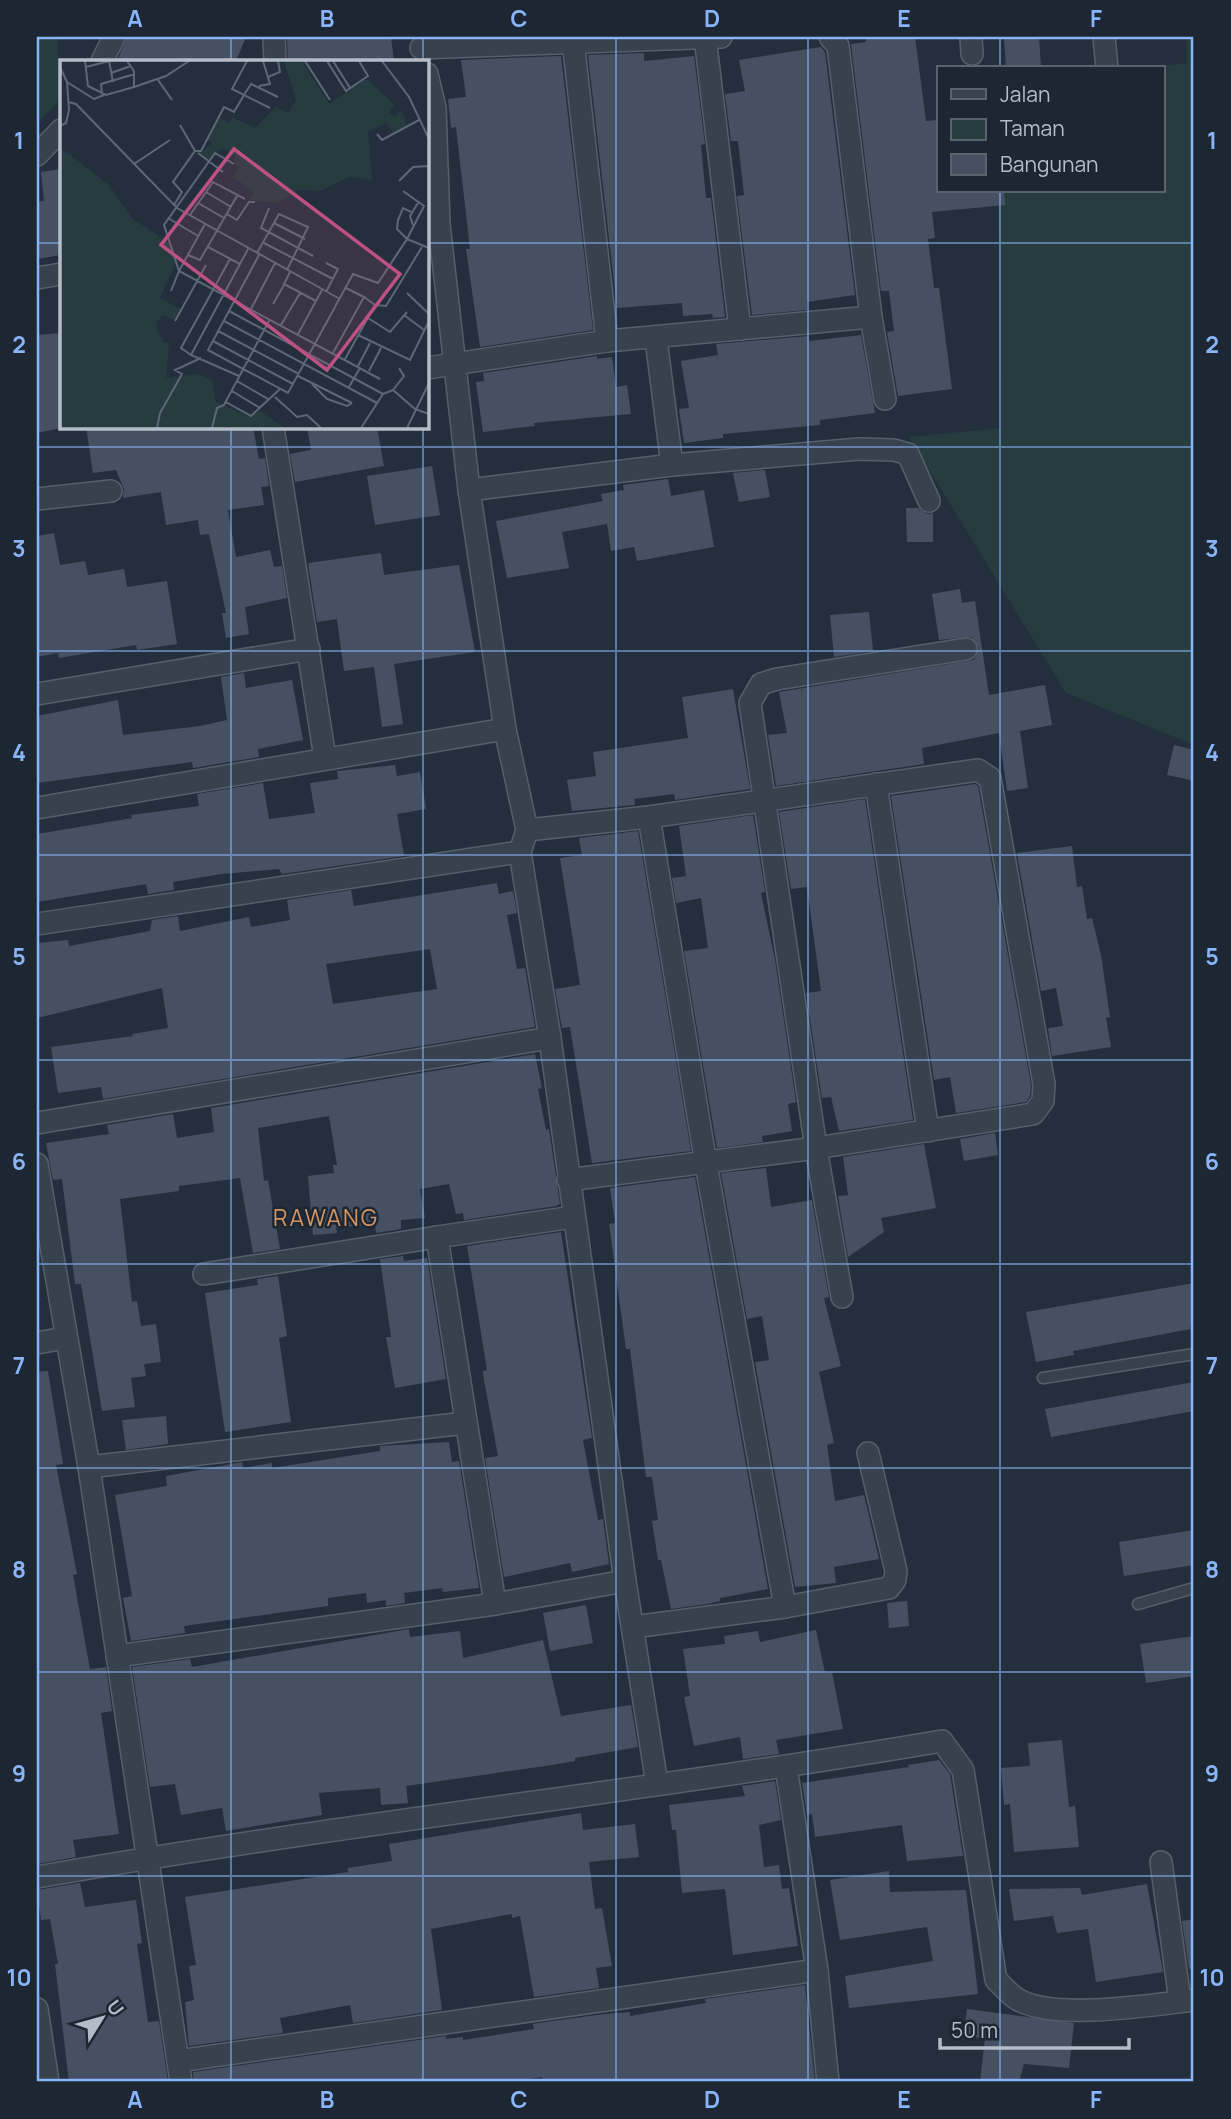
<svg xmlns="http://www.w3.org/2000/svg" width="1231" height="2119" font-family="Manrope,sans-serif">
<rect width="100%" height="100%" fill="#242f3e"/>
<g fill="#263c3f">
<path d="M37 37H57L60 100 37 123Z"/>
<path d="M1186 37H1194V745L1066 693 909 437 1001 428 998 191H1163V68H1141L1187 63Z"/>
</g>
<g fill="#455162" fill-rule="evenodd">
<path d="M127 37H246L236 61H117Z"/>
<path d="M287 37H391L394 61H288Z"/>
<path d="M866 37H915L926 121 939 120V191H1004L1005 205 932 212 935 238 928 239 934 288H939L952 389 898 396 887 332 894 331 889 291H881L851 44 866 42Z"/>
<path d="M1004 37H1039L1041 67 1006 68Z"/>
<path d="M821 47 825 52 855 295 807 302V310L752 315 737 196 744 195 738 141H731L725 94 745 91 739 60Z"/>
<path d="M644 53V61L694 56 705 144 701 145 706 198H711L725 317 713 318 712 314 683 316 682 303 617 308 588 55Z"/>
<path d="M561 56 593 330 480 347 466 249H470L456 127 451 128 448 99 466 97 461 60Z"/>
<path d="M61 169V255L37 259V202L44 201 41 172Z"/>
<path d="M61 333V428L37 433V335Z"/>
<path d="M861 335 875 413 820 420V425L723 434V438L684 443 679 409 689 408 681 361 718 355 716 344 809 336V341Z"/>
<path d="M597 356V359L612 357 616 387 627 385 631 414 534 423 535 426 483 432 476 382 484 381 483 373Z"/>
<path d="M86 427H253L259 459 265 458 269 486 261 487 264 505 228 510 236 557 270 550 274 567 282 566 287 598 245 607 249 634 226 638 222 613H226L209 534 200 535 198 520 166 525 161 492 123 498 124 489 116 470 93 473Z"/>
<path d="M307 427H377L384 466 295 482 290 454 311 450Z"/>
<path d="M432 466 440 515 375 525 367 476Z"/>
<path d="M765 470 770 497 739 502 733 473Z"/>
<path d="M668 479 671 496 704 490 714 547 637 561 634 547 611 551 607 524 562 532 569 568 507 578 496 521 603 501 601 494 624 490 623 485Z"/>
<path d="M906 508H918L927 514 933 513V542H907Z"/>
<path d="M54 533 60 565 85 561 88 575 124 569 127 587 167 581 177 644 137 650 136 645 59 658 58 653 37 657V536Z"/>
<path d="M381 553 384 575 459 565 475 652 394 664 403 724 382 727 374 667 344 671 337 619 317 622 308 563Z"/>
<path d="M960 589 962 603 975 601 989 695 1045 685 1052 725 1020 731 1028 788 1007 791 999 733 922 748 924 764 776 786 768 735 787 733 779 692 974 660 979 648 971 637 939 640 932 594Z"/>
<path d="M869 612 873 651 834 657 830 615Z"/>
<path d="M244 673 246 688 292 680 303 740 258 749 259 757 193 768 192 762 37 783V716L118 700 123 735 200 726 227 720 221 677Z"/>
<path d="M733 689 750 789 675 800 674 794 634 799 635 805 572 811 567 780 596 776 593 752 688 738 682 697Z"/>
<path d="M1174 745 1194 750 1191 780 1167 775Z"/>
<path d="M395 765 397 776 420 772 426 809 397 814 404 856 282 874 279 869 221 874 173 882 174 890 148 894 146 884 37 902V834L132 818 131 815 199 806 197 794 263 783 269 819 315 813 310 783 338 779 337 771Z"/>
<path d="M975 784 978 786 1031 1085 1030 1096 1026 1102 956 1113 950 1077 934 1080 891 796Z"/>
<path d="M865 799 913 1120 839 1131 831 1097 822 1098 806 993 821 991 807 887 791 889 779 812Z"/>
<path d="M753 815 765 892 761 893 775 960 796 1102 788 1104 792 1131 762 1136 763 1142 717 1148 684 951 708 948 701 898 676 903 672 878 686 876 679 826Z"/>
<path d="M638 831 691 1151 592 1163 570 1027 562 1028 555 989 580 985 560 858 582 855 579 838Z"/>
<path d="M1072 846 1077 887 1082 886 1087 919 1092 918 1101 955 1110 1017 1106 1018 1111 1047 1052 1056 1048 1028 1063 1026 1056 988 1041 991 1017 853Z"/>
<path d="M497 883 499 894 513 891 517 913 507 915 517 969 525 968 535 1027 103 1099 101 1087 58 1093 51 1047 133 1036 132 1034 168 1028 162 988 37 1018V943L68 940 69 946 150 931 152 920 178 916 180 931 249 917 251 927 290 920 287 900 351 890 354 906ZM430 949 437 989 333 1004 326 964Z"/>
<path d="M535 1054 542 1088 538 1089 546 1130 549 1129 560 1204 556 1206 464 1220 463 1213 456 1214 449 1184 420 1189 425 1218 401 1220V1229L376 1233 375 1224 336 1228 337 1233 313 1235 308 1176 334 1173 333 1165H337L329 1116 258 1128 264 1181 268 1180 280 1249 253 1253 240 1178 179 1186V1191L120 1199 132 1302 137 1301 141 1326 156 1324 161 1362 144 1364 146 1376 131 1378 135 1407 102 1411 81 1284H75L62 1179 53 1180 46 1143 109 1134 107 1125 173 1114 177 1138 214 1132 211 1108Z"/>
<path d="M995 1133 998 1155 964 1161 960 1139Z"/>
<path d="M924 1144 936 1208 881 1218 884 1232 848 1257 838 1196 848 1195 843 1157Z"/>
<path d="M766 1168 771 1207 812 1200 829 1297 824 1298 841 1366 819 1372 834 1443 827 1445 835 1501 864 1495 879 1559 834 1567 836 1583 795 1587 755 1362 769 1360 762 1316 747 1319 721 1173Z"/>
<path d="M695 1177 768 1589 720 1598V1601L707 1604 671 1609 661 1560H658L652 1521 658 1520 652 1477H646L630 1349H626L609 1224 615 1223 610 1188Z"/>
<path d="M561 1232 592 1438 583 1440 598 1520 603 1519 609 1564 572 1572 570 1563 504 1577 485 1458 498 1456 484 1380 483 1371 487 1370 467 1246Z"/>
<path d="M403 1256 404 1261 427 1258 446 1379 395 1388 386 1337H391L380 1259Z"/>
<path d="M278 1276 287 1336 279 1338 291 1422 225 1432 205 1293 258 1285 257 1279Z"/>
<path d="M1194 1283V1324L1190 1325 1191 1329 1073 1351 1074 1355 1036 1362 1026 1312Z"/>
<path d="M48 1371 63 1464 56 1465 77 1574 73 1575 90 1669 106 1667 112 1711 101 1713 119 1834 73 1840 76 1857 37 1864V1372Z"/>
<path d="M1194 1382V1411L1051 1437 1045 1409Z"/>
<path d="M166 1416 168 1444 126 1450 122 1420Z"/>
<path d="M449 1442 452 1462 459 1461 479 1588 443 1592 442 1588 404 1593 405 1603 386 1606V1600L367 1603 366 1593 328 1598V1606L184 1626 185 1633 131 1641 123 1598 132 1596 115 1495 167 1486 166 1476 242 1462 243 1468 272 1463V1468L380 1451V1446Z"/>
<path d="M1194 1530V1565L1124 1576 1119 1542Z"/>
<path d="M907 1601 909 1626 889 1628 887 1603Z"/>
<path d="M586 1605 593 1643 550 1651 543 1613Z"/>
<path d="M409 1629 410 1637 460 1631 463 1658 543 1640 561 1716 631 1705 638 1747 575 1758V1761L552 1765 406 1786 408 1803 381 1805 380 1788 319 1793 322 1815 226 1831 222 1808 181 1815 175 1784 150 1787 132 1667 190 1659 192 1667Z"/>
<path d="M816 1630 825 1673 832 1672 843 1729 776 1740 779 1754 743 1759 740 1737 694 1746 684 1697 690 1696 683 1649 725 1644 724 1636 758 1631 760 1642Z"/>
<path d="M1194 1636V1676L1146 1683 1140 1644Z"/>
<path d="M1062 1740 1069 1807 1075 1806 1079 1847 1014 1852 1010 1804 1004 1805 1001 1768 1030 1766 1028 1743Z"/>
<path d="M939 1760 950 1774 963 1856 907 1861 902 1825 815 1837 812 1814 807 1815 802 1783 909 1767 908 1765Z"/>
<path d="M775 1781 781 1820 759 1825 764 1867 779 1865 782 1889 789 1888 798 1946 733 1955 725 1889 682 1893 676 1830H672L669 1805 745 1796 742 1786Z"/>
<path d="M581 1813 583 1830 635 1824 639 1857 589 1862 595 1909 602 1908 612 1966 596 1968 599 1988 534 1997 520 1916 512 1918V1914L431 1929 442 2010 353 2023 350 2005 280 2018 283 2033 189 2046 185 2002 194 2000 189 1966 196 1965 185 1897 348 1872V1868L392 1861 389 1844Z"/>
<path d="M889 1871 890 1892 966 1890 978 1994 849 2008 845 1976 933 1961 927 1927 840 1940 830 1880Z"/>
<path d="M80 1883 85 1907 136 1900 142 1943 137 1944 148 2022 159 2021 168 2082H69L55 1964H58L50 1919 41 1920 37 1890Z"/>
<path d="M1147 1884 1163 1972 1096 1982 1088 1929 1057 1933 1053 1916 1014 1921 1009 1889 1080 1888 1082 1895Z"/>
<path d="M1194 1919V1968L1189 1969 1182 1921Z"/>
<path d="M805 1985 815 2082H543L542 2077 510 2082H194L193 2072 446 2036V2039L463 2037V2040L534 2029 533 2024 538 2023 604 2014 630 2012V2016L706 2003 705 1999Z"/>
<path d="M967 2009 1074 2023 1069 2068 1024 2064 1019 2082H980L985 2038 964 2036Z"/>
</g>
<g fill="none" stroke-linecap="round" stroke-linejoin="round">
<defs>
<g id="lane">
<path d="M1043 1378 1194 1354"/>
<path d="M1138 1604 1194 1588"/>
</g>
<g id="street">
<path d="M274 37 275 61"/>
<path d="M705 37 740 329"/>
<path d="M830 37 838 46 871 317 885 399"/>
<path d="M971 37 972 54"/>
<path d="M1104 37 1107 68"/>
<path d="M573 41 607 341"/>
<path d="M421 48 721 37"/>
<path d="M102 61 114 37"/>
<path d="M427 74 435 108 439 224 469 490 505 729 527 830 520 852 550 1038 625 1581 657 1784"/>
<path d="M37 155 61 130"/>
<path d="M37 278 61 274"/>
<path d="M656 339 672 465 859 449 894 450 908 454 929 501"/>
<path d="M427 368 607 341 871 317"/>
<path d="M273 427 325 758"/>
<path d="M469 490 672 465"/>
<path d="M37 499 111 491"/>
<path d="M37 694 309 649"/>
<path d="M876 784 928 1131"/>
<path d="M37 808 505 729"/>
<path d="M649 817 706 1164 785 1607"/>
<path d="M527 830 649 817 978 770 990 778 1044 1084 1043 1101 1033 1114 816 1148 568 1180"/>
<path d="M37 924 520 852"/>
<path d="M37 1123 550 1038"/>
<path d="M37 1164 89 1467 181 2082"/>
<path d="M204 1274 437 1237"/>
<path d="M842 1297 816 1148 750 703 761 684 777 679 966 649"/>
<path d="M37 1343 65 1338"/>
<path d="M89 1467 465 1423"/>
<path d="M495 1604 437 1237 573 1217"/>
<path d="M633 1627 785 1607 889 1588 895 1580 896 1571 868 1453"/>
<path d="M117 1656 495 1604 625 1581"/>
<path d="M1161 1862 1180 2001"/>
<path d="M37 1877C337 1824 641 1792 942 1741L963 1770 996 1980C1003 1986 1009 1994 1017 1999 1053 2021 1152 2005 1194 2000"/>
<path d="M817 1970 828 2082"/>
<path d="M37 2009 48 2082"/>
<path d="M178 2061 817 1970 786 1767"/>
</g>
</defs>
<use href="#lane" stroke="#565f6c" stroke-width="13"/>
<use href="#street" stroke="#565f6c" stroke-width="24"/>
<use href="#lane" stroke="#38414e" stroke-width="10"/>
<use href="#street" stroke="#38414e" stroke-width="21"/>
</g>
<path fill="none" stroke="#8ab4f8" stroke-width="2" stroke-opacity="0.55" d="M231 37V61M423 37V61M616 37V2082M808 37V2082M1000 37V68M1000 191V2082M37 243H61M427 243H1194M231 427V2082M423 427V2082M37 447H1194M37 651H1194M37 855H1194M37 1060H1194M37 1264H1194M37 1468H1194M37 1672H1194M37 1876H1194"/>
<g text-anchor="middle" dominant-baseline="central" stroke-width="5" stroke-linejoin="round" paint-order="stroke">
<g font-size="23" letter-spacing="2" fill="#d59563" stroke="#1d2633">
<text x="326" y="1217">RAWANG</text>
</g>
</g>
<g transform="translate(60 60)">
<rect width="369" height="369" fill="#242f3e"/>
<path d="M224 1H242L269 44 307 19 335 45 329 52 334 57 340 51 345 57 346 67 333 73 326 63 308 72 312 120 289 117 260 131 239 130 218 143 189 140 194 132 173 117 179 107 173 102 176 96 163 88 148 101 139 94 153 83 148 80 159 58 169 63 172 57 195 68 216 47 228 53 236 40ZM0 87 49 125 72 158 113 186 115 204 100 238 120 249 114 260 102 255 96 264 103 283 109 282 106 318 138 314 152 320 156 342 190 357 200 351 225 368H0Z" fill="#263c3f"/>
<path fill="none" stroke="#5e6776" stroke-width="2" d="M25 1 28 26 46 35 74 27V11L67 1M49 1 53 22M187 1 172 29 184 35 191 24 218 37M245 1 270 40M267 1 286 31 308 16 299 1M273 1 290 28M322 1 349 37 369 79M0 7 7 22 9 50 6 63 0 66M26 7 49 1M51 13 71 6M208 17 220 12 218 1M98 20 112 40M7 22 34 39 44 35M199 26 210 24 203 1M74 27 106 16 129 1M42 34 41 24 75 14M8 42 16 44 117 148 280 239M120 65 135 91M317 74 322 80 359 60M138 93 163 112M74 104 110 80M339 121 353 107 369 106M343 131 364 146 347 179 337 169 338 160 343 148 351 152M146 132 171 147M138 143 164 158M114 145 122 132 113 122 135 91H141L164 47 174 52 184 35 210 48M209 148 201 168 253 196M167 154 177 160 189 142H195M130 155 153 122 185 139M108 158 138 176M214 163 245 179M145 164 119 211 320 319M353 165 350 156 359 141M204 183 273 219M148 187 180 204M197 193 219 154 248 167 227 210M128 195 140 200 177 136M199 195 148 290 228 333 293 214 318 223 347 179 369 188M230 212 224 224 256 241M111 231 119 211 104 165 155 93 174 104M266 232 278 209 266 203M347 233 369 254M213 244 224 225M315 245 326 246 362 187M191 249 215 203M169 251 323 334M344 255 364 270M308 258 330 272 347 252M115 261 146 205M164 261 317 343M221 265 240 233M158 271 239 314M238 274 262 230M298 275 350 300 369 261M153 281 233 324M273 293 304 237 286 228M131 295 121 288 170 199M285 299 315 245 304 237M298 306 310 283M309 311 321 288M179 316 131 295 188 189M238 316 292 343M177 321 208 339M252 324 267 339 287 346 292 343M289 327 300 308M333 330 344 316 339 308M172 331 200 348M215 337 237 357 247 355 261 368M166 342 191 356 220 329M97 368 100 353 122 314 115 310 141 298M152 368 157 348 164 345 210 259M301 368 323 334 333 330 355 349 369 354M347 368 369 323"/>
<path fill="#bd5182" fill-opacity="0.15" stroke="#bd5182" stroke-width="3.5" d="M174 89 340 214 267 310 101 185Z"/>
<rect width="369" height="369" fill="none" stroke="#b4bcc9" stroke-width="3.5"/>
</g>
<rect width="1231" height="2119" fill="none" stroke="#1d2633" stroke-width="77"/>
<rect x="937" y="66" width="228" height="126" fill="#1d2633" stroke="#59626f" stroke-width="2"/>
<rect x="951" y="89" width="35" height="10" fill="#38414e" stroke="#59626f" stroke-width="2"/>
<text x="1000" y="102" font-size="21" fill="#b4bcc9">Jalan</text>
<rect x="951" y="119" width="35" height="21" fill="#263c3f" stroke="#59626f" stroke-width="2"/>
<text x="1000" y="136" font-size="21" fill="#b4bcc9">Taman</text>
<rect x="951" y="154" width="35" height="21" fill="#455162" stroke="#59626f" stroke-width="2"/>
<text x="1000" y="172" font-size="21" fill="#b4bcc9">Bangunan</text>
<g transform="translate(102 2018) rotate(53)" stroke="#1d2633" stroke-width="5" paint-order="stroke">
<path d="M0-5L12 26L0 18L-12 26Z" fill="#b4bcc9"/>
<text y="-10" font-size="19" font-weight="bold" text-anchor="middle" fill="#b4bcc9">U</text>
</g>
<path d="M940 2038v10h189v-10" fill="none" stroke="#b4bcc9" stroke-width="3.5"/>
<text x="951" y="2038" font-size="21" fill="#b4bcc9" stroke="#1d2633" stroke-width="5" paint-order="stroke">50 m</text>
<rect x="38" y="38" width="1154" height="2042" fill="none" stroke="#8ab4f8" stroke-width="2.5"/>
<g font-size="23" text-anchor="middle" font-weight="bold" fill="#8ab4f8">
<text x="135" y="27">A</text>
<text x="327" y="27">B</text>
<text x="519" y="27">C</text>
<text x="712" y="27">D</text>
<text x="904" y="27">E</text>
<text x="1096" y="27">F</text>
<text x="19" y="149">1</text>
<text x="1212" y="149">1</text>
<text x="19" y="353">2</text>
<text x="1212" y="353">2</text>
<text x="19" y="557">3</text>
<text x="1212" y="557">3</text>
<text x="19" y="761">4</text>
<text x="1212" y="761">4</text>
<text x="19" y="965">5</text>
<text x="1212" y="965">5</text>
<text x="19" y="1170">6</text>
<text x="1212" y="1170">6</text>
<text x="19" y="1374">7</text>
<text x="1212" y="1374">7</text>
<text x="19" y="1578">8</text>
<text x="1212" y="1578">8</text>
<text x="19" y="1782">9</text>
<text x="1212" y="1782">9</text>
<text x="19" y="1986">10</text>
<text x="1212" y="1986">10</text>
<text x="135" y="2108">A</text>
<text x="327" y="2108">B</text>
<text x="519" y="2108">C</text>
<text x="712" y="2108">D</text>
<text x="904" y="2108">E</text>
<text x="1096" y="2108">F</text>
</g>
</svg>
